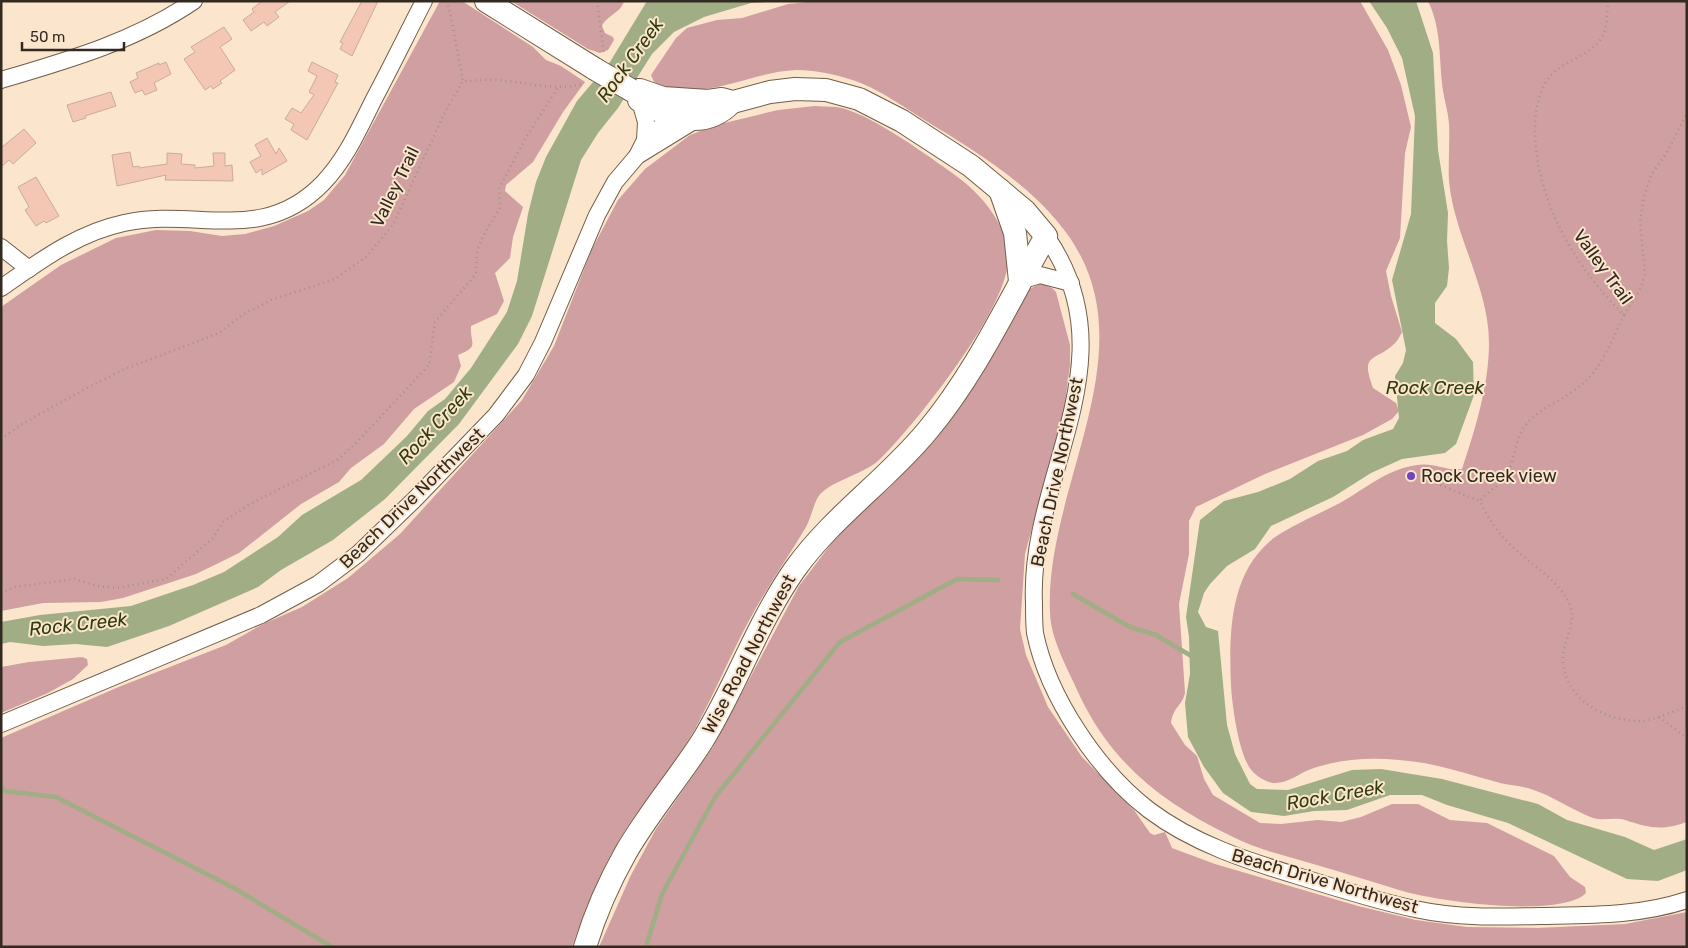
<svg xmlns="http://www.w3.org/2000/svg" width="1688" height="948" font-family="Rubik,sans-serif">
<rect width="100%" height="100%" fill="#fbe5cc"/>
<g fill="#cf9fa1">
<path d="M440 1H462L533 47 546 60 561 66 585 82 563 112 533 162 506 185 505 191 523 207 513 237 510 258 495 273 504 301 497 314 471 326C470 345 480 346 458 355L461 366 454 382 414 409 384 444 351 468 339 482 301 504 239 553 196 574 123 598 101 602 43 603 1 611V307L61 265 116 238 156 230 190 231 222 236 245 234 274 226 308 211 324 200 345 175Z"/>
<path d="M511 1H624C621 13 607 15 602 26L605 33 613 37 614 40 608 50 600 53 588 49Z"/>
<path d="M817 1H1360L1388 50 1401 85 1411 127 1405 153 1400 238 1386 271 1391 296 1402 332C1400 336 1397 342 1393 345 1374 362 1360 353 1373 388L1396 403 1399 411 1392 419 1363 435 1265 474 1196 507 1189 521V554L1179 604 1185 693C1182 706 1173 707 1171 723L1185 745 1197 756 1204 779 1213 795 1260 823 1281 824 1318 820 1341 822 1361 817 1392 804H1418L1450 820 1487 823 1554 856 1570 877 1585 887 1586 893C1560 919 1434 901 1399 890 1367 880 1335 870 1303 861 1278 854 1254 848 1231 836 1162 803 1110 762 1078 692 1067 667 1051 640 1050 613 1044 481 1159 340 1057 221 1021 178 970 148 923 119 904 107 884 93 863 84 844 76 817 70 796 70 748 72 700 105 654 82L651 75 676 38 687 28 717 20 742 18 788 4Z"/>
<path d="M1428 1H1687V822C1661 831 1650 828 1625 820 1615 817 1603 821 1593 818 1572 810 1553 796 1531 789 1521 786 1510 785 1500 783 1475 776 1450 768 1424 763 1385 757 1349 756 1311 769 1299 773 1288 784 1273 783 1266 782 1258 777 1253 772 1239 758 1232 705 1231 685 1229 637 1229 578 1268 543 1281 530 1321 513 1340 503 1365 489 1387 469 1417 465 1433 462 1446 471 1462 469 1475 430 1489 385 1489 343 1489 287 1454 236 1449 181 1448 162 1450 143 1449 124 1448 110 1443 96 1442 83 1439 53 1441 28 1428 1Z"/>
<path d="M815 106C824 107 834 106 842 108 875 117 927 155 955 175 981 194 1005 221 1008 255 1013 303 914 426 879 460 863 475 829 481 818 497 813 506 811 518 806 527 790 554 772 580 757 606 734 646 717 689 695 729 674 767 644 800 621 837 599 873 586 908 572 947H1V738L121 686 226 645 263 624 302 607 348 578 400 534 522 400 554 346 592 249 618 200 645 169 690 135 716 125 778 110Z"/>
<path d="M1040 283 1052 288 1056 292 1070 345V365L1064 410 1025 554 1020 629 1026 655 1048 707 1082 757 1134 810 1150 833 1154 835 1165 832 1172 848 1215 864 1358 906 1416 920 1467 927 1537 928 1625 924 1687 912V947H599L631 875 656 829 713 747 799 586 844 527 889 488 934 441 956 411 1028 290Z"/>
<path d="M82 657 87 659 88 665 73 679 48 693 1 713V667L29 662Z"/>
</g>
<g fill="#a0ad85">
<path d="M647 1H786L751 3 704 17 674 32 652 54 618 108 598 133 581 160 532 316 518 344 459 424 385 499 333 540 281 570 258 587 169 626 107 647 76 644 43 646 10 642 1 644V622L40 615 131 606 193 585 224 572 278 537 302 515 361 480 407 436 428 411 445 399 471 368 507 312 517 281 528 214 536 182 546 157 577 101 610 62Z"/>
<path d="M1369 1H1416L1433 53 1438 150 1448 213 1447 241 1449 268 1447 286 1435 303V323L1456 339 1473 362 1474 395 1456 444 1445 453 1402 459 1371 473 1333 497 1271 526 1255 549 1227 566 1210 584 1204 593 1198 612 1206 627 1218 631 1227 725 1235 754 1250 784 1257 789 1288 790 1352 770 1381 769 1442 779 1538 804 1567 820 1625 837 1654 850 1687 839V870L1658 881 1627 879 1508 823 1447 805 1422 795H1390L1347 810 1314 811 1284 816 1251 812 1223 793 1204 767 1188 737 1185 703 1190 674 1189 637 1186 617 1200 520 1224 501 1258 492 1290 479 1318 461 1347 451 1363 440 1393 429 1399 418 1395 376 1403 363 1406 350 1392 280 1411 214 1415 116 1402 58 1387 28Z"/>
</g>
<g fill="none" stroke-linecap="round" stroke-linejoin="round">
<g stroke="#a0ad85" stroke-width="4.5">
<path d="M1073 594 1130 627 1156 635 1193 657"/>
<path d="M1 786 4 791 56 797 234 888 332 947"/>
<path d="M646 947 662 894 715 797 840 642 957 579 998 580"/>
</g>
</g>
<g fill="#f4c6b4" stroke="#caab9e">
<path d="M262 1H290L275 12 279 17 267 26 264 22 251 31 243 20 254 12 252 9Z"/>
<path d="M362 1H378L352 56 340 49 343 43 340 42Z"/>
<path d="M224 27 232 39 220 47 235 70 220 81 222 83 213 89 211 86 205 90 184 59 195 52 191 47Z"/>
<path d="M166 62 171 74 154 83 157 90 145 95 142 90 135 93 130 82 138 78 136 73 159 63V65Z"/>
<path d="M312 62 338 75 335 82 338 83 307 140 291 130 294 124 285 119 292 108 301 113 314 95 309 92 317 76 308 71Z"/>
<path d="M111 92 116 106 85 116 86 118 73 122 67 105Z"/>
<path d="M24 129 36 143 13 164 9 160 1 167V148Z"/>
<path d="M267 138 276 154 279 148 287 161 262 175V169L256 173 250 162 261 156 255 145Z"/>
<path d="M130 152 133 167 139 166V168L167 164V153L182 154 181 164 195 165V168L214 166 213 153H225V166L232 165 233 181 165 180 166 175 117 186 112 155Z"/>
<path d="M36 177 59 216 46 223 44 221 36 226 25 210 29 207 18 187Z"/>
</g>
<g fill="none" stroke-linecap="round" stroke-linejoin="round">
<defs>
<g id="street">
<path d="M1 80C69 60 135 41 194 1"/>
<path d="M640 101 646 122 645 140"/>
<path d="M637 156 694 121"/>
<path d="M1046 236C1133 361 1028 474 1034 603 1034 613 1034 624 1035 633 1048 697 1098 771 1149 810 1194 844 1248 861 1301 877 1339 889 1377 901 1415 909 1456 918 1498 917 1540 916 1590 915 1639 916 1687 900"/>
<path d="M1 247 29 269"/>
<path d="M1020 281 1040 275 1071 283"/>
<path d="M1 288C40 261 77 233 124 223 196 207 262 246 323 183 346 159 359 129 374 99 391 67 407 34 424 1"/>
<path d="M1 724 261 615 318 584 358 554 415 499 496 415 526 375 543 342 597 215 615 182 637 156 645 140 656 130 682 114"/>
</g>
<g id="secondary">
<path d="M486 1 595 69"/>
<path d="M639 100C669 118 704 131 732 102"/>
<path d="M1000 190 1015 233 1020 281"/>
<path d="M585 947C595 914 609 882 626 852 648 814 677 780 701 743 736 687 757 623 795 569 833 516 887 480 928 430 977 371 1008 302 1046 236L1025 211 971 166 902 121 859 99 826 90 795 89 770 92 733 102 722 99 708 101 663 98 640 90H631"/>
</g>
</defs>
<use href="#street" stroke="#725e49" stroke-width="18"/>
<use href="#secondary" stroke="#725e49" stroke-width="24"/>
<g stroke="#a59482" stroke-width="2.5" stroke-dasharray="1 4" stroke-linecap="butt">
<path d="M446 1 450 12 463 81"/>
<path d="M597 1 604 54"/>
<path d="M1608 1C1607 11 1608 26 1603 35 1594 54 1566 60 1552 74 1538 90 1535 111 1535 131 1536 201 1575 267 1624 315 1613 338 1601 370 1580 386 1564 399 1543 407 1529 421 1516 434 1515 455 1509 471 1503 485 1488 490 1480 501 1489 520 1500 536 1516 550 1534 567 1558 580 1569 603 1579 623 1561 641 1563 662 1566 699 1602 719 1636 721 1653 722 1671 712 1687 706"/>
<path d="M1624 315 1641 288 1645 275 1640 221 1644 197 1651 175 1666 154 1687 113"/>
<path d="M1 439 22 424 85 389 120 371 219 333 242 315 271 300 335 279 366 257 393 225 445 112 463 81C473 81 484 79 494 80 524 81 554 92 583 84"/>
<path d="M1417 476 1480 501"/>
<path d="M1 593 14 587 75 579 97 586 117 588 166 579 213 538 223 522 250 504 337 460 356 443 429 365 435 322 476 274 477 252 483 236 500 208 499 189 502 183 525 139 559 86"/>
<path d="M1659 717 1687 738"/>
</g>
<use href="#street" stroke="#fff" stroke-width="16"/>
<use href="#secondary" stroke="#fff" stroke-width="22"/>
<defs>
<path id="secondary-bridge" d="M595 69 631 90"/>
</defs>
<use href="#secondary-bridge" stroke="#725e49" stroke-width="24" stroke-linecap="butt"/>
<use href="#secondary-bridge" stroke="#fff" stroke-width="22"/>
</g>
<circle fill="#7044bd" stroke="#fbe5cc" stroke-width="2" cx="1411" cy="476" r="5"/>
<g text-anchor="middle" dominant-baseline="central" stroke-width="4" stroke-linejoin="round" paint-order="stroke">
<g font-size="18" fill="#322920" stroke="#fbe5cc">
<text transform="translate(395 187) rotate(-64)">Valley Trail</text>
<text transform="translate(1603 267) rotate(54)">Valley Trail</text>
<text transform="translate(1057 472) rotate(-78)">Beach Drive Northwest</text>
<text transform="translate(412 498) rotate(-44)">Beach Drive Northwest</text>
<text transform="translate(749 654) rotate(-62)">Wise Road Northwest</text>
<text transform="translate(1325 881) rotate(16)">Beach Drive Northwest</text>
</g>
<g font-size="18" fill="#322920" stroke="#fbe5cc" text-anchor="start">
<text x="1421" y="476">Rock Creek view</text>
</g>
<g font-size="19" font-style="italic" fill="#313d0e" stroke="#fbe5cc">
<text transform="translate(630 60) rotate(-54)">Rock Creek</text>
<text x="1435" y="387">Rock Creek</text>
<text transform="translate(435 425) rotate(-47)">Rock Creek</text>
<text transform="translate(78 624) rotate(-6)">Rock Creek</text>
<text transform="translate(1335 795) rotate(-10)">Rock Creek</text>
</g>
</g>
<rect width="1688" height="948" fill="none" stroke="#322920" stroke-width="5"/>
<path d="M22 42v8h102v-8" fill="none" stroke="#322920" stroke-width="2.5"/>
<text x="30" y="42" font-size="15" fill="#322920" stroke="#fbe5cc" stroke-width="4" paint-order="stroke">50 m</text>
</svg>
